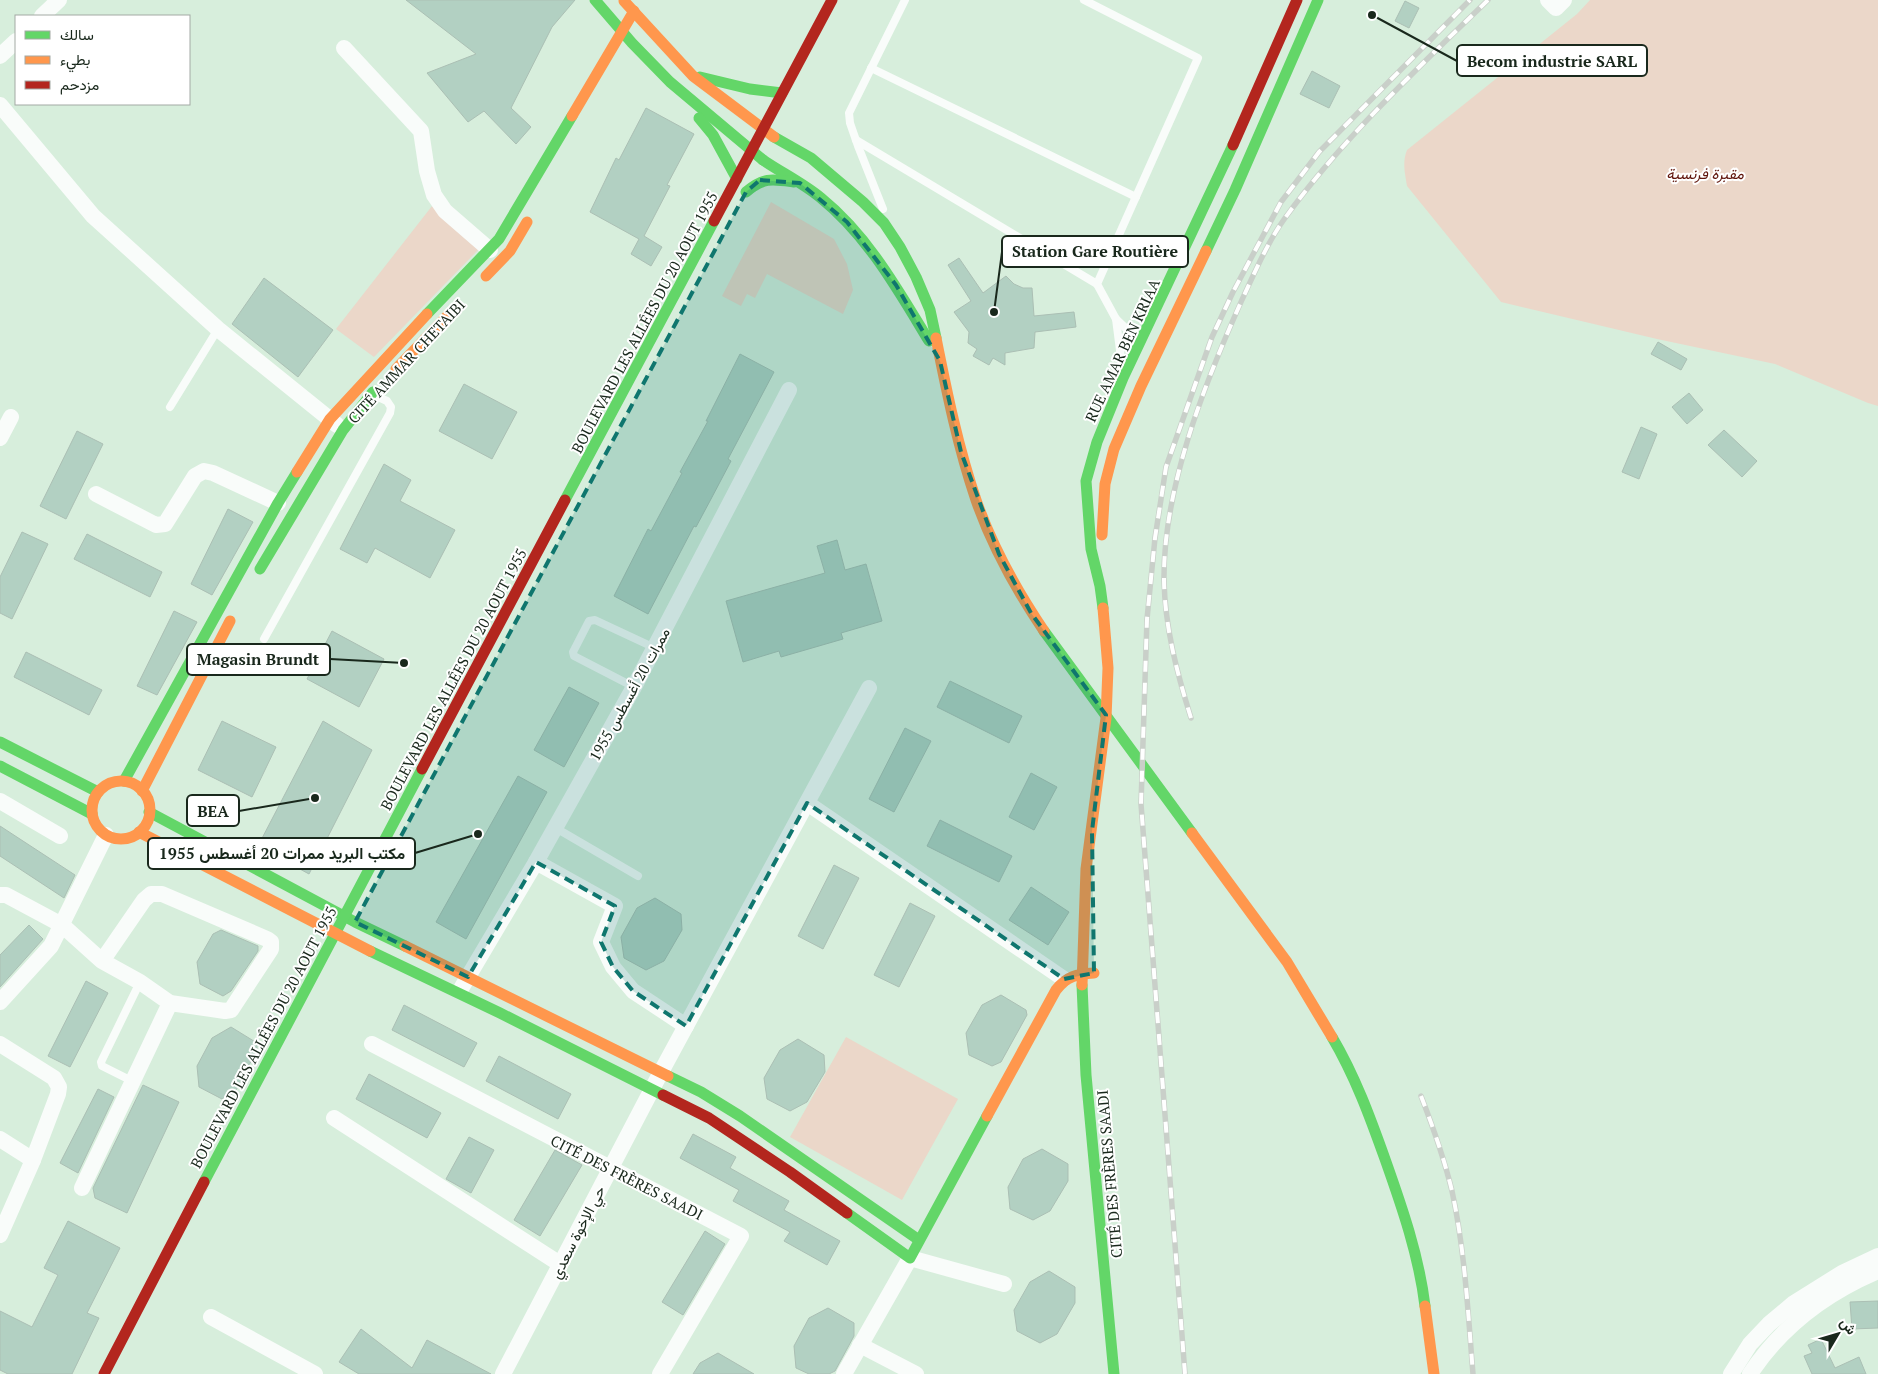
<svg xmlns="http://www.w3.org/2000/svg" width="1878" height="1374" font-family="'PT Serif',Vazirmatn,serif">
<rect width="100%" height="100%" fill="#d7eedc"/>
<g fill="#ebd7c9">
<path d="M1590 0H1878V406L1868 403 1775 364 1657 339 1501 302 1407 186C1405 173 1402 163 1407 150L1577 14Z"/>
<path d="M771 202 834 239 847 264 853 290 843 314 767 274 755 298 747 294 741 306 722 296Z"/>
<path d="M432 206 480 248 374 357 336 329Z"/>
<path d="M846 1037 958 1099 902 1200 790 1137Z"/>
</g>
<g fill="#b2d0c2" stroke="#abbfb4">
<path d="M406 0H575L552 27 511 108 531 127 516 144 484 111 468 122 427 73 476 54Z"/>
<path d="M1405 1 1419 8 1409 28 1395 21Z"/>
<path d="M1312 71 1340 86 1329 108 1300 94Z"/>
<path d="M646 108 694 134 667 185 670 186 644 236 662 247 651 266 631 254 639 239 590 212 616 158 619 160Z"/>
<path d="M959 258 983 293 1006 276 1014 284 1023 288H1032L1034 316 1074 312 1076 327 1035 332 1034 348 1005 353V365L993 358 989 365 973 356 977 349 968 343 969 332 954 312 971 301 948 265Z"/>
<path d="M264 278 333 330 298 377 232 324Z"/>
<path d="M1658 342 1687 359 1681 370 1651 354Z"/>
<path d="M740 354 774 372 728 459 731 461 711 499 696 527 694 526 648 614 614 596 648 529 651 531 682 473 680 472 708 421H706Z"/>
<path d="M464 384 517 412 492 459 439 431Z"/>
<path d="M1689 393 1703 410 1687 424 1672 407Z"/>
<path d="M1641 427 1657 434 1639 479 1622 472Z"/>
<path d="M1724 430 1757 461 1742 477 1708 445Z"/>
<path d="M77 431 103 444 66 519 40 506Z"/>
<path d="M384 464 411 480 400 501 455 530 430 578 375 548 367 563 340 549Z"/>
<path d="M228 509 253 522 212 595 191 584Z"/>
<path d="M22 532 48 544 12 619 0 613V577Z"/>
<path d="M87 534 162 572 150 597 74 559Z"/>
<path d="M837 540 845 570 866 564 882 621 841 633 843 639 781 657 779 651 743 662 726 601 825 573 817 546Z"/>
<path d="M174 611 197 622 157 695 137 686Z"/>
<path d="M332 631 384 659 359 707 307 679Z"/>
<path d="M26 652 102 690 89 715 14 677Z"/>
<path d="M950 681 1022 716 1009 743 937 707Z"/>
<path d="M569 687 599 703 564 767 534 750Z"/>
<path d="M222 721 276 747 252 797 198 770Z"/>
<path d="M323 721 372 750 309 874 258 846Z"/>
<path d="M905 728 931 741 894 812 869 799Z"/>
<path d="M1031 773 1057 787 1034 830 1009 817Z"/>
<path d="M518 776 547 792 466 939 436 922Z"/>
<path d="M940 820 1012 856 999 882 927 846Z"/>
<path d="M0 826 75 875 64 898 0 856Z"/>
<path d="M834 865 859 878 823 949 798 936Z"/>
<path d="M1031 887 1069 912 1048 945 1009 920Z"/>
<path d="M655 898 681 914 682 930 664 961 646 970 624 958 621 937 637 908Z"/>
<path d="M910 903 935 916 899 987 874 975Z"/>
<path d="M29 925 43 939 0 987V955Z"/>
<path d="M221 930 258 946V951L231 991 223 996 200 984 197 962 213 934Z"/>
<path d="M86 981 108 993 70 1067 48 1056Z"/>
<path d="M1001 995 1026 1010 1027 1015 1001 1062 992 1066 969 1055 966 1033 982 1005Z"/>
<path d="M404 1005 477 1043 464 1067 392 1030Z"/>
<path d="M231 1027 257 1043V1050L235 1092 222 1099 199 1087 197 1066 212 1038Z"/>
<path d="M798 1039 824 1055 825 1072 807 1102 790 1111 767 1099 764 1078 780 1050Z"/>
<path d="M499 1056 571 1094 558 1119 486 1081Z"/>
<path d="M369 1074 441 1113 427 1138 356 1099Z"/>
<path d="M143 1085 179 1102 127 1213 95 1198 93 1188Z"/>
<path d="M98 1089 114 1097 78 1173 60 1163Z"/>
<path d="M693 1134 736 1157 730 1168 789 1201 784 1210 840 1241 827 1265 784 1241 790 1232 733 1201 739 1190 680 1158Z"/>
<path d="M469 1137 494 1150 471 1193 446 1179Z"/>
<path d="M1042 1149 1068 1164V1181L1050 1211 1033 1220 1010 1209 1008 1187 1023 1159Z"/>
<path d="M555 1150 582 1165 540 1236 514 1220Z"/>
<path d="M68 1221 120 1248 87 1313 99 1318 72 1374H8L0 1370V1311L32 1327 58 1275 44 1268Z"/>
<path d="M705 1231 725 1244 683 1315 662 1302Z"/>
<path d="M1049 1271 1075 1287V1303L1057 1334 1040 1343 1017 1331 1014 1310 1030 1282Z"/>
<path d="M1878 1301V1328L1852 1329 1850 1302Z"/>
<path d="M828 1308 854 1323V1336L835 1371 829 1374H809L796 1368 794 1346 809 1318Z"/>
<path d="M361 1329 412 1368 427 1340 491 1374H359L339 1362Z"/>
<path d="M1821 1339 1835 1368 1859 1357 1866 1374H1812L1804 1356 1812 1353 1808 1345Z"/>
<path d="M718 1353 754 1374H693L700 1363Z"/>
</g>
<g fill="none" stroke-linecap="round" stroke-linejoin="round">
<g stroke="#f9fcfa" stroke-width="8">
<path d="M1084 0 1198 58 1097 284 1116 319 1139 341"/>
<path d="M871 68 1136 197"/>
<path d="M856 140 1097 284"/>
<path d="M883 209 858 146 850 123 849 113 905 0"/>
<path d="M1116 319 1122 366"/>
<path d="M170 407 218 329"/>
<path d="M264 639 390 413 391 407 387 401 374 395"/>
<path d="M634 687 574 656 573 652 589 621 595 620 655 648"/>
<path d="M554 827 638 876"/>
<path d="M132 1081 102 1066 101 1062 140 982"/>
</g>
<g stroke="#f9fcfa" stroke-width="16">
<path d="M1548 0 1556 8 1564 0"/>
<path d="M42 16 59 0"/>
<path d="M344 48 421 131 427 171 434 195 445 211 490 250"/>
<path d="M0 56 16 41"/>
<path d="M0 105 93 216 218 329 337 425"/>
<path d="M0 438 11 417"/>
<path d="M96 494 156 525 165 524 195 476 204 471 213 473 278 503"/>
<path d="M0 801 60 836"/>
<path d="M807 803 1064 979"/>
<path d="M536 862 615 906 601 942 613 967 633 991 686 1026"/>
<path d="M0 895H6L62 925 102 961 140 982 170 1003 225 1011 231 1010 271 949V942L267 939 162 894H151L144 900 102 961"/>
<path d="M462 987 536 862 634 687 789 390"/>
<path d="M0 1002 51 946 106 835"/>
<path d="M0 1044 54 1078 59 1087 58 1094 33 1160"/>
<path d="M372 1044 741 1236 660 1374"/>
<path d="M334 1118 560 1264"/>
<path d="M0 1139 33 1160 0 1235"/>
<path d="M82 1188 170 1003"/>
<path d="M211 1317 315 1374"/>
<path d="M860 1345 916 1374"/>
<path d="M503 1374 661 1072 869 688"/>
<path d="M844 1374 910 1258 1004 1284"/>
<path d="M1731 1374 1750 1344 1769 1324 1794 1303 1842 1273 1878 1256"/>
<path d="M1750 1374C1781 1327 1826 1293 1878 1271"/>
</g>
<g stroke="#63d668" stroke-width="11">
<path d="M595 0 632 43 670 82 763 160"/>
<path d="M700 77 750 89 782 93"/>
<path d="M699 118 713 135 737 179"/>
<path d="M774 137 811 158 863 202 884 223 900 247 916 277 930 310 936 338"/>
<path d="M763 160C782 173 803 183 821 198 868 236 898 290 929 341"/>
<path d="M746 192C764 177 772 179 794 182"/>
<path d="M1206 251 1235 190 1318 0"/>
<path d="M427 314 499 239 572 116"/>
<path d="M565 500 714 221"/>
<path d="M260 569 343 430 373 392"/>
<path d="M1103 608 1100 586 1091 549 1086 481 1097 442 1123 378 1233 145"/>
<path d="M1044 631 1192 833"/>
<path d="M0 742 98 792"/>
<path d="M0 766 92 814"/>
<path d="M124 781 278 503 297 472"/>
<path d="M149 812 355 922 405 946"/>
<path d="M370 951 500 1013 663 1095"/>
<path d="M1082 985 1086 1075 1114 1374"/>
<path d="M1332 1037C1355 1076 1370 1117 1385 1159 1402 1207 1419 1256 1425 1306"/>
<path d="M668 1076 701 1092 740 1116 919 1240"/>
<path d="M204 1182 422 769"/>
<path d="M847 1213 910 1258 987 1116"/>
</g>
<g stroke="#ff974d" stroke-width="11">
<path d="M624 1 693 76 774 137"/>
<path d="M572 116 634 11"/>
<path d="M486 276 510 251 527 222"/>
<path d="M936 338C947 393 958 447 976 500 992 546 1017 591 1044 631"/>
<path d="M396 369 453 310"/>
<path d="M297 472 330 419 427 314"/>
<path d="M1102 535 1105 484 1114 449 1141 386 1206 251"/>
<circle cx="121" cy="810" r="29"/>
<path d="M142 791 230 621"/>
<path d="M139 832 370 951"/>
<path d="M1192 833 1287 962 1332 1037"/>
<path d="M405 946 668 1076"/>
<path d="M1082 985 1086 869 1106 718 1108 668 1103 608"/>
<path d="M987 1116 1056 990C1067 976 1077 974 1094 973"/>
<path d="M1425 1306 1434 1374"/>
</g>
<g stroke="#b3261e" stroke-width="11">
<path d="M1233 145 1297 0"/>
<path d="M714 221 832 0"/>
<path d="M422 769 565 500"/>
<path d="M663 1095 709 1118 790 1172 847 1213"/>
<path d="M104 1374 204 1182"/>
</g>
<defs>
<g id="rail">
<path d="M1191 718C1177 673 1165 628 1164 580 1163 489 1204 385 1241 302 1254 274 1267 243 1285 218 1344 137 1417 69 1488 0"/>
<path d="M1421 1096C1433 1127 1444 1158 1452 1191 1465 1251 1468 1313 1473 1374"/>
<path d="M1185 1374 1141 804 1147 619 1155 538 1166 467 1212 337 1233 292 1281 202 1319 152 1470 0"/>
</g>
</defs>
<use href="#rail" stroke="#c9cfc9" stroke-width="5.5"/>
<use href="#rail" stroke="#fff" stroke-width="4" stroke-dasharray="11" stroke-linecap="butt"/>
</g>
<path fill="#0f766e" fill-opacity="0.2" stroke="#0f766e" stroke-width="4" stroke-dasharray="10 6" stroke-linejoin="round" d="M760 180 800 183 847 222 896 285 940 361 961 452 999 554 1031 613 1106 715 1092 831 1094 973 1064 979 807 803 686 1026 633 991 613 967 601 942 615 906 536 862 468 977 355 922 746 192Z"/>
<g text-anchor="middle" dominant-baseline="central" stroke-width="4" stroke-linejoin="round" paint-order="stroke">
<g font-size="15" font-style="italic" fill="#60150c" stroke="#fff">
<text x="1705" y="173">مقبرة فرنسية</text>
</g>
<g font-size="15" fill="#19281c" stroke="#fff">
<text transform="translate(644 322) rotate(-62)">BOULEVARD LES ALLÉES DU 20 AOUT 1955</text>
<text transform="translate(1122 350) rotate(-65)">RUE AMAR BEN KRIAA</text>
<text transform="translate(406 361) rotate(-47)">CITÉ AMMAR CHETAIBI</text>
<text transform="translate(453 679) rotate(-62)">BOULEVARD LES ALLÉES DU 20 AOUT 1955</text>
<text transform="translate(629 694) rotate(-61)">ممرات 20 أغسطس 1955</text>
<text transform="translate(263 1037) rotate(-62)">BOULEVARD LES ALLÉES DU 20 AOUT 1955</text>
<text transform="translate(1109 1174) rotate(-95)">CITÉ DES FRÈRES SAADI</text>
<text transform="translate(627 1177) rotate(27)">CITÉ DES FRÈRES SAADI</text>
<text transform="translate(577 1232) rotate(-63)">حي الإخوة سعدي</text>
</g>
</g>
<path fill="none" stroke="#19281c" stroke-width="2" d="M1372 15L1457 61M994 312L1002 252M404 663L330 659M315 798L239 811M478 834L415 853"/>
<g fill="#19281c" stroke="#fff" stroke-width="2">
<circle cx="1372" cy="15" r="5"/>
<circle cx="994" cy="312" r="5"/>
<circle cx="404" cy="663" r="5"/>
<circle cx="315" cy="798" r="5"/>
<circle cx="478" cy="834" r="5"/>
</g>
<g fill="#fff" stroke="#19281c" stroke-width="2">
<rect x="1457" y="45" width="190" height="31" rx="5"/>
<rect x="1002" y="236" width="186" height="31" rx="5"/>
<rect x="187" y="644" width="143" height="31" rx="5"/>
<rect x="187" y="795" width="52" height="31" rx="5"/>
<rect x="148" y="838" width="267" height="31" rx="5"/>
</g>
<g font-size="16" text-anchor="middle" font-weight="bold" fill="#19281c">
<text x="1552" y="67">Becom industrie SARL</text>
<text x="1095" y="257">Station Gare Routière</text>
<text x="258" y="665">Magasin Brundt</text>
<text x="213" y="817">BEA</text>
<text x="282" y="859">مكتب البريد ممرات 20 أغسطس 1955</text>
</g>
<rect x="15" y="15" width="175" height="90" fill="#ffffff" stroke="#a3a9a4"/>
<rect x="25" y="31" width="25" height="8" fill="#63d668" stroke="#a3a9a4"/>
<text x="60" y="40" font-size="15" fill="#19281c">سالك</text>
<rect x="25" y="56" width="25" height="8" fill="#ff974d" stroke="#a3a9a4"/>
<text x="60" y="65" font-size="15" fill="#19281c">بطيء</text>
<rect x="25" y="81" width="25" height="8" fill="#b3261e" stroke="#a3a9a4"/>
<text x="60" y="90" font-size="15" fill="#19281c">مزدحم</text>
<g transform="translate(1838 1334) rotate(52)" stroke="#ffffff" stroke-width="4" paint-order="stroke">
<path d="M0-4L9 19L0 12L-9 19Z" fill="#19281c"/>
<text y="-8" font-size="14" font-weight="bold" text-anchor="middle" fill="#19281c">ش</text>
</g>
</svg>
